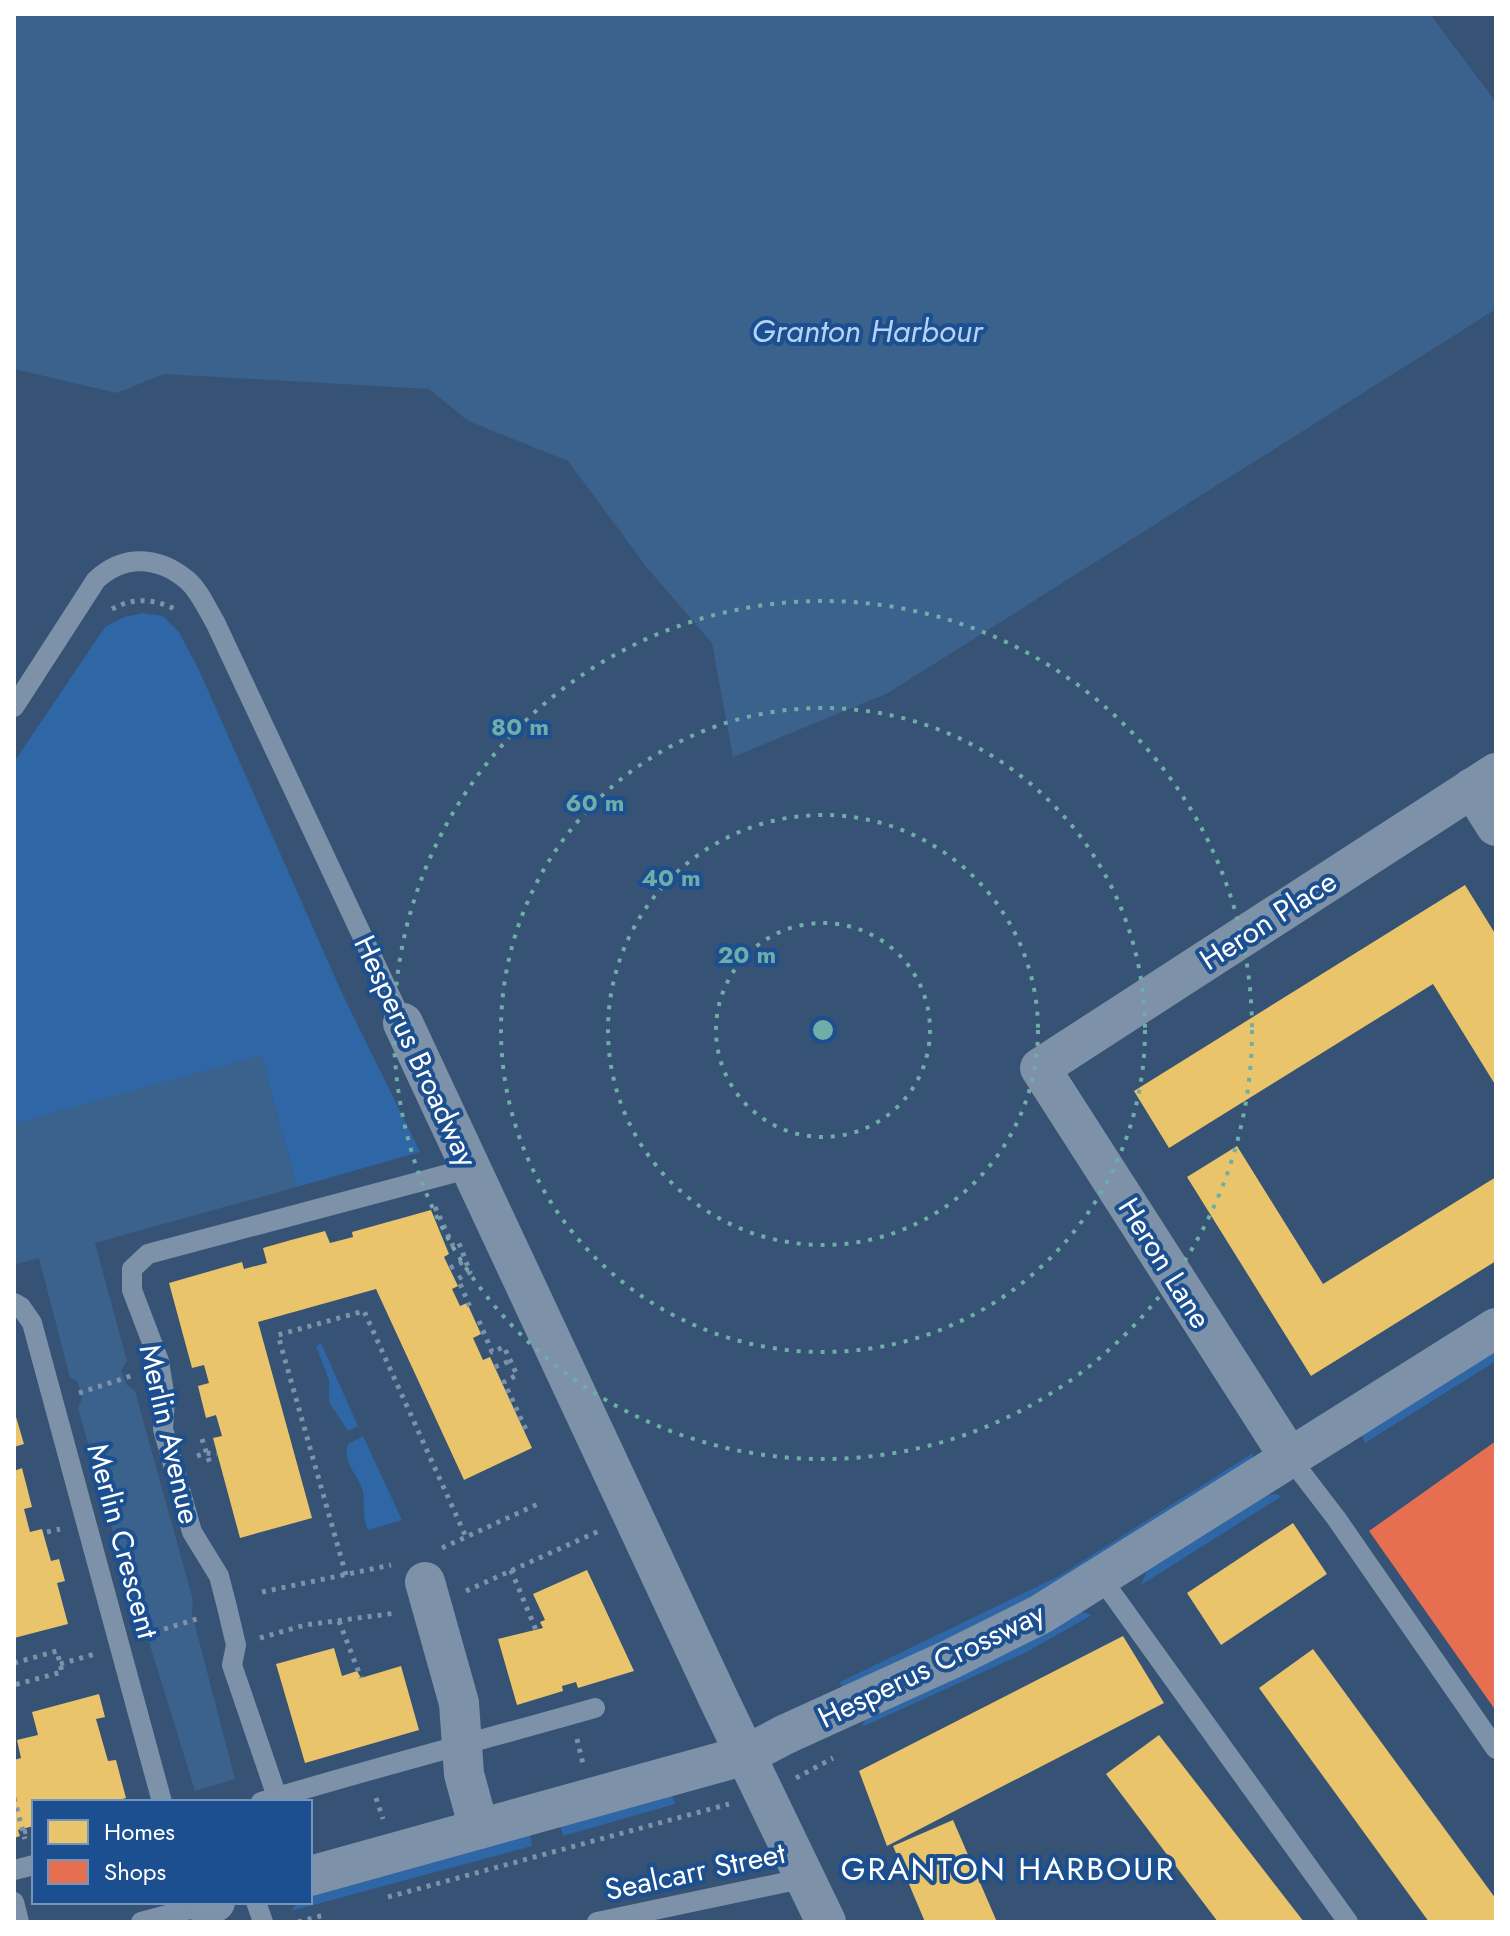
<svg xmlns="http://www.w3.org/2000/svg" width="1510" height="1936" font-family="Jost,sans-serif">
<rect width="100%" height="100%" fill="#365274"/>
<g fill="#2f66a5">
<path d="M143 613 163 616 179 632 199 670 341 991 420 1152 297 1187 261 1056 14 1124V762L105 627 124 617Z"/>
<path d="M321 1343 358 1426 348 1431 329 1402V1380L316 1346Z"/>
<path d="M1496 1350V1361L1365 1443 1362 1435Z"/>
<path d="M363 1436 402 1520 368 1530C360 1513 367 1498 361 1486 354 1470 343 1462 348 1444Z"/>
<path d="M1253 1453V1458L1063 1584 843 1689 840 1682 1059 1576Z"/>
<path d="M1275 1494 1282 1496 1141 1585 1147 1571 1266 1496Z"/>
<path d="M1082 1612 1092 1615 1025 1653 862 1727 866 1716Z"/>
<path d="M672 1794 675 1804 563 1836 560 1825Z"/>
<path d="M530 1835 532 1846 291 1911 298 1902H310V1895Z"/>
</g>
<g fill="#3b618d">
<path d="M14 14H1430L1496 102V309L888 693 733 757 712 643 648 569 568 461 468 421 429 389 164 374 117 393 14 369Z"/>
<path d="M261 1055 297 1187 95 1243 127 1361 121 1370 127 1385 135 1391 193 1600 192 1614 235 1779 195 1791 144 1626 137 1617 78 1408 82 1398 78 1382 70 1378 39 1258 14 1265V1124Z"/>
</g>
<g fill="#e9c46a">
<path d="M1465 885 1496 935V1086L1433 984 1169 1148 1134 1091Z"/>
<path d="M1237 1146 1323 1284 1496 1177V1261L1311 1376 1187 1177Z"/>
<path d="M431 1210 449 1254 444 1257 458 1286 452 1289 460 1306 467 1303 481 1334 473 1338 483 1360 490 1357 532 1448 464 1480 376 1289 258 1322 312 1518 240 1538 213 1438 222 1436 216 1415 206 1418 198 1386 209 1383 204 1365 192 1368 169 1283 242 1262 244 1269 267 1263 263 1248 291 1240 325 1231 330 1243 353 1237 352 1232Z"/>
<path d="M14 1410 24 1444 14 1447Z"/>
<path d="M22 1468 32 1507 24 1509 30 1532 42 1529 51 1561 59 1559 65 1581 57 1583 68 1624 14 1638V1471Z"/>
<path d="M1293 1523 1327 1574 1221 1645 1187 1593Z"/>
<path d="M587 1570 634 1671 578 1688 576 1682 562 1686 563 1691 517 1705 498 1639 543 1628 540 1622 545 1620 533 1594Z"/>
<path d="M1123 1636 1164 1703 887 1846 859 1771Z"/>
<path d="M334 1648 342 1676 357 1671 361 1678 401 1666 419 1730 305 1763 276 1664Z"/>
<path d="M1313 1649 1496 1899V1922H1429L1259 1688Z"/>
<path d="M99 1694 105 1717 96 1719 108 1761 116 1760 126 1798 111 1802H34V1826L18 1830 20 1836 14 1838V1760L21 1758 17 1740 38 1735 32 1712Z"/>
<path d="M1159 1735 1304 1922H1218L1106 1774Z"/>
<path d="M953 1820 997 1922H925L893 1846Z"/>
</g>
<path fill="#e76f51" d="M1496 1441V1711L1369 1531Z"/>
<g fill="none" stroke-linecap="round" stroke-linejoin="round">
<g stroke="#7d92a8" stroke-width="5" stroke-dasharray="4 6" stroke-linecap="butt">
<path d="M112 609C134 597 153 599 175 609"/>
<path d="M435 1207 453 1246 459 1243 470 1272 458 1279 470 1307"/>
<path d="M450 1268 467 1260"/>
<path d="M479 1321 492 1352 504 1347 517 1375 504 1382 527 1432"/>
<path d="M495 1367 512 1360"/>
<path d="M79 1393 134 1375"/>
<path d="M202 1439 211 1467"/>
<path d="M197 1456 206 1453 217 1454"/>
<path d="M47 1532 60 1529"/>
<path d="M442 1548 538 1504"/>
<path d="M511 1570 536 1630"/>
<path d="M346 1575 278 1335 364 1311 466 1537"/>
<path d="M466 1591 599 1531"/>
<path d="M262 1592 391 1565"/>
<path d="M339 1621 361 1678"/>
<path d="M145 1635 200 1618"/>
<path d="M260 1638 305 1625 396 1613"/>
<path d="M14 1663 57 1651 62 1672 14 1685"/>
<path d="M60 1664 95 1654"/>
<path d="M577 1739 583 1764"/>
<path d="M796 1778 833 1758"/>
<path d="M14 1798 25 1839"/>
<path d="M376 1798 383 1819"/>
<path d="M23 1832 34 1830"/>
<path d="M388 1897 729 1804"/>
<path d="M298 1922 324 1915"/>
</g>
<g stroke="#7d92a8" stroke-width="20">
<path d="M14 707 96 580C124 554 158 556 187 580 199 590 207 609 215 622L403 1023"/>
<path d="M14 1303 21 1307 32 1323 162 1802"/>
<path d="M1290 1458 1336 1518 1496 1749"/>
<path d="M1101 1578 1348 1922"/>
<path d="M277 1797 232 1665 236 1645 227 1607 219 1576 192 1532 163 1429 165 1399 159 1361 132 1290V1269L148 1254 471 1168"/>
<path d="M261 1802C372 1768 483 1740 595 1708"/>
<path d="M14 1870 34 1865"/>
<path d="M14 1902 19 1922"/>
<path d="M256 1902 263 1922"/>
<path d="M141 1922 205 1905"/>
<path d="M597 1922 806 1878"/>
</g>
<g stroke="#7d92a8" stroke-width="40">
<path d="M1472 788 1496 826"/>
<path d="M403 1023 720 1702 826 1922"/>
<path d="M1290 1458 1040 1068 1496 773"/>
<path d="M425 1582 459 1703 464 1774 479 1829"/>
<path d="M310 1876 746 1755 784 1735 953 1658 1041 1614 1496 1328"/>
<path d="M205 1905 215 1902"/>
</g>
</g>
<g fill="none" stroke="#6fada8" stroke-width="4" stroke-dasharray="4 8">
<circle cx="823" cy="1030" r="107"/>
<circle cx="823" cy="1030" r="215"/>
<circle cx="823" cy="1030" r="322"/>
<circle cx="823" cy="1030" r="429"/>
</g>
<g text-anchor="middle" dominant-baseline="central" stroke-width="8" stroke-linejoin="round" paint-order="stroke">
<g font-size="30" fill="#fff" stroke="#1b4f8f">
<text transform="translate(1268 920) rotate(-33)">Heron Place</text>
<text transform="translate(416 1051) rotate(65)">Hesperus Broadway</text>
<text transform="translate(1165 1263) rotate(58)">Heron Lane</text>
<text transform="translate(170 1434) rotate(77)">Merlin Avenue</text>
<text transform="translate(123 1541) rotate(75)">Merlin Crescent</text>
<text transform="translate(931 1665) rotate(-26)">Hesperus Crossway</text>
<text transform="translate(695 1871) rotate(-12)">Sealcarr Street</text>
</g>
<g font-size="32" font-style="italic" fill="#b5d3f5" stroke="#1b4f8f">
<text x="867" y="331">Granton Harbour</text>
</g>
<g font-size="32" letter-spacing="2" fill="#fff" stroke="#1b4f8f">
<text x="1008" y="1869">GRANTON HARBOUR</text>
</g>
</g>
<circle cx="823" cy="1030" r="12" fill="#6fada8" stroke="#1b4f8f" stroke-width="4"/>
<g font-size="24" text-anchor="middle" font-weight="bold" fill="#6fada8" stroke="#1b4f8f" stroke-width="8" stroke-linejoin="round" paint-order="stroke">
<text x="520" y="735">80 m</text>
<text x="595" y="811">60 m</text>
<text x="671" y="886">40 m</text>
<text x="747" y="963">20 m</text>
</g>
<rect width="1510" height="1936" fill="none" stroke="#ffffff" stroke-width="32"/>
<rect x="32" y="1800" width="280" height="104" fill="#1b4f8f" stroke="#7695bc" stroke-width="2"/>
<rect x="48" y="1820" width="40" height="24" fill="#e9c46a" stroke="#7695bc" stroke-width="2"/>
<text x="104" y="1840" font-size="24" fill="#ffffff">Homes</text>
<rect x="48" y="1860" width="40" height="24" fill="#e76f51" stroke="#7695bc" stroke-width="2"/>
<text x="104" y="1880" font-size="24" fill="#ffffff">Shops</text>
</svg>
